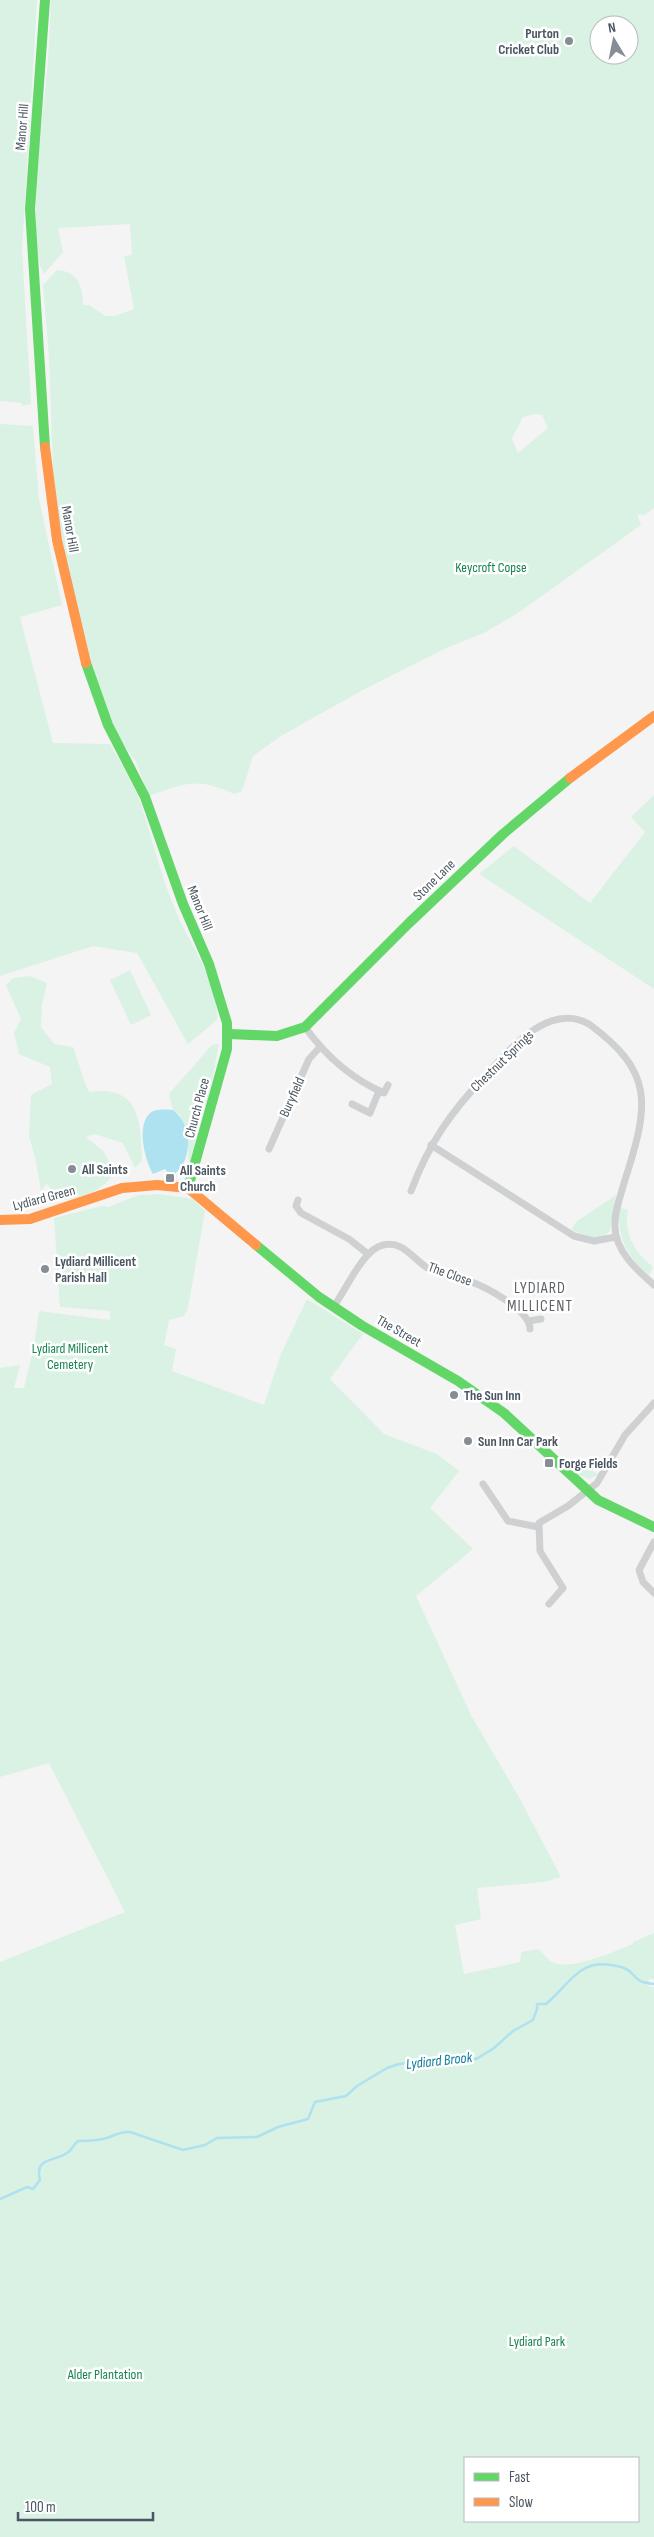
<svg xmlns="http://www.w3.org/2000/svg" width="654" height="2537" font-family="'Sofia Sans Condensed',sans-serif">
<rect width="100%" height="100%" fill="#f4f4f4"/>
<g fill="#d9f2e3" fill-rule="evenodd">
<path d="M0 0H37L22 250 31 404 22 406 21 403 0 401Z"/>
<path d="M51 0H654V508L645 515 637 514 641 525 518 613 484 633 446 648 361 691 281 736 253 756 242 791 234 794C197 777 185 783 149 796L136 762 115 732 82 647 54 493 49 357 43 285 57 270C79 272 82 285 83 305H89L105 316H115L134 309 124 256 132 255 130 224 58 228 63 252 44 274C25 243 44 112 47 73 49 49 50 24 51 0ZM599 25H629V55H599ZM535 414 542 415 548 428 518 453 512 439 523 417Z"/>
<path d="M0 424 33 426 39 499 62 605 20 617 53 743 110 744C120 763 133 782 140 802 152 837 160 873 174 907 188 943 219 981 217 1020L188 1044 137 953 93 946 0 976Z"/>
<path d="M654 795V989L479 874 514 846 590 903 645 832 631 817Z"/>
<path d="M130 970 151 1015 131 1025 110 980Z"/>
<path d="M30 976 47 983 42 1005 41 1027 54 1044 73 1047C79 1063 82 1077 89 1092 139 1084 141 1120 142 1160L135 1168 123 1143 94 1134 86 1137 104 1152 114 1171C109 1188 82 1197 66 1200L54 1193 47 1183 41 1191 35 1157 29 1136 31 1095 52 1084 50 1067 19 1054 14 1033 21 1019 6 985 13 978Z"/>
<path d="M219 1044 201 1136 189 1167 187 1136 179 1114 173 1110 169 1094 212 1045Z"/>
<path d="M160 1194 193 1199 205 1211 188 1308 184 1316 169 1320 164 1345 176 1349 172 1371 264 1405 281 1354 307 1299 363 1334 330 1379 384 1434 437 1454 459 1471 430 1508 473 1549 416 1596 471 1715 520 1799 561 1877 544 1882 477 1888 481 1919 455 1925 464 1974 520 1962 521 1952 539 1949C543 1953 546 1958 550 1961 569 1973 614 1951 633 1944V1942L654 1933V1979H649V1987H654V2537H0V1962L125 1912 49 1763 0 1777V1368L20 1365 14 1388H24L34 1346 39 1311 110 1320V1311L60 1307 54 1218 102 1206 108 1207 139 1195ZM638 2458V2521H465V2458Z"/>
<path d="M616 1195 610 1230 605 1236 594 1238 571 1230 576 1222Z"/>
<path d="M620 1208 628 1210C623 1233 635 1253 653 1267L649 1275C628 1257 616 1237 620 1208Z"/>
<path d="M559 1456 599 1474 589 1479 577 1474 557 1458Z"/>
</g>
<path fill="#aee2f0" d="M173 1110C194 1126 193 1163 171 1177L165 1169 153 1174C145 1160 136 1126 150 1113 156 1108 166 1110 173 1110Z"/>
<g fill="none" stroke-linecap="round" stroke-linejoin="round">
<path stroke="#aee2f0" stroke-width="2.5" d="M0 2199 27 2187 33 2189 40 2180C34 2157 54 2162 67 2153 72 2150 74 2144 78 2141 88 2141 97 2141 107 2138 116 2135 120 2131 130 2132L183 2150 205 2145 217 2138 257 2137 278 2127 308 2119 315 2102 346 2096 357 2086 387 2068 399 2064 430 2060 470 2061 478 2058 494 2048 513 2031 533 2020 537 2009V2004H546C573 1981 581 1954 624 1968 637 1973 631 1982 654 1984"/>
<g stroke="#ced0d2" stroke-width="7">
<path d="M305 1027C325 1055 352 1079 384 1093L388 1085"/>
<path d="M352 1104 370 1113 379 1091"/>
<path d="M431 1145 574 1236 594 1241 616 1237"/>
<path d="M269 1149 309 1059 320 1047"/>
<path d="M411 1191C429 1143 451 1112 486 1075 511 1048 549 1002 589 1024 654 1072 650 1103 624 1183 620 1198 614 1212 615 1227 615 1251 638 1271 654 1285"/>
<path d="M298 1200 296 1206 301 1213 349 1239 368 1254"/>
<path d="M334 1306C346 1290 363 1249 383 1245 404 1240 413 1260 429 1269 442 1275 456 1277 469 1281 486 1287 530 1310 530 1329"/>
<path d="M529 1321 541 1319"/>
<path d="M483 1484 508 1521 538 1527"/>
<path d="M654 1542 639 1570 643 1582 654 1593"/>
<path d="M549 1604 563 1588 540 1551 539 1523 568 1506 597 1483 625 1435 654 1403"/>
</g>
<g stroke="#63d668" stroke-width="10">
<path d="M45 0 30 209 45 447"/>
<path d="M86 663 108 725 145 797 183 904 209 964 227 1023V1049L188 1188"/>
<path d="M229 1034 277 1036 305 1027 409 923 503 834 570 778"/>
<path d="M256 1245 319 1297 361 1325 458 1381 504 1413 598 1500 654 1527"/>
</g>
<g stroke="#ff974d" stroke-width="10">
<path d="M45 447 57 540 86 663"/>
<path d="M570 778 654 716"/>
<path d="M0 1220 30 1219 122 1188 157 1185 188 1188 256 1245"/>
</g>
</g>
<g fill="#868d94" stroke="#fff" stroke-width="2">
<circle cx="569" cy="41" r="5"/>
<circle cx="72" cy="1169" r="5"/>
<rect x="165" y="1173" width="10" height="10" rx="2.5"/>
<circle cx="45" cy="1269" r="5"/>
<circle cx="454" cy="1395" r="5"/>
<circle cx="468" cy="1441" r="5"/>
<rect x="544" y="1458" width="10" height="10" rx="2.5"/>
</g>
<g text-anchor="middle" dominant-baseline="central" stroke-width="5" stroke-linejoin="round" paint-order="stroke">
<g font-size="14" font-weight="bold" fill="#4a5661" stroke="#fff" text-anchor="start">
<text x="559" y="33" text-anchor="end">Purton<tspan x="559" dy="16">Cricket Club</tspan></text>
<text x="82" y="1169">All Saints</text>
<text x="180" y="1170">All Saints<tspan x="180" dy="16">Church</tspan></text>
<text x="55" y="1261">Lydiard Millicent<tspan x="55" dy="16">Parish Hall</tspan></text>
<text x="464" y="1395">The Sun Inn</text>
<text x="478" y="1441">Sun Inn Car Park</text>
<text x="559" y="1463">Forge Fields</text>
</g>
<g font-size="14" fill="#4a5661" stroke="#fff">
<text transform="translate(22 127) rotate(-85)">Manor Hill</text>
<text transform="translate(70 529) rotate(80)">Manor Hill</text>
<text transform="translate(434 880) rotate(-44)">Stone Lane</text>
<text transform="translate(200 908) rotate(68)">Manor Hill</text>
<text transform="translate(502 1061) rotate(-44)">Chestnut Springs</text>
<text transform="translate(292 1097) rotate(-66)">Buryfield</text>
<text transform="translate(197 1108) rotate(-75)">Church Place</text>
<text transform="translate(44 1198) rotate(-15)">Lydiard Green</text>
<text transform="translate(450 1274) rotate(20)">The Close</text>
<text transform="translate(399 1331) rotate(30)">The Street</text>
</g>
<g font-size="14" fill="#17864f" stroke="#fff">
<text x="491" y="567">Keycroft Copse</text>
<text x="70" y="1348">Lydiard Millicent<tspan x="70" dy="16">Cemetery</tspan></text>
<text x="537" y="2341">Lydiard Park</text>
<text x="105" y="2374">Alder Plantation</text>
</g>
<g font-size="15" font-style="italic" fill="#0c7c9b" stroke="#fff">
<text transform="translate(439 2061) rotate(-6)">Lydiard Brook</text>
</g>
<g font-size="16" letter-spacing="1" fill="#5f6368" stroke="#fff">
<text x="540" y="1288">LYDIARD<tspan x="540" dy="18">MILLICENT</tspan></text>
</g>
</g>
<rect x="464" y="2457" width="175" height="65" fill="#ffffff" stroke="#b7bbc0"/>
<rect x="474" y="2473" width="25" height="8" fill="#63d668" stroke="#b7bbc0"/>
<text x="509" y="2482" font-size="15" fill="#4a5661">Fast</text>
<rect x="474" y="2498" width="25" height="8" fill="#ff974d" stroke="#b7bbc0"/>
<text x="509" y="2507" font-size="15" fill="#4a5661">Slow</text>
<g transform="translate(614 40) rotate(350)"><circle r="24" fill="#ffffff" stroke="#b7bbc0"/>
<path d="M0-4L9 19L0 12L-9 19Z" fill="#868d94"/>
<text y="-8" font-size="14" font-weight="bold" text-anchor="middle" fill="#4a5661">N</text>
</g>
<path d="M18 2512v8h135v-8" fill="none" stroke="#4a5661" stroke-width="2.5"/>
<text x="25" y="2512" font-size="15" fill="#4a5661" stroke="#ffffff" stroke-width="4" paint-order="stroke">100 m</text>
</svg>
